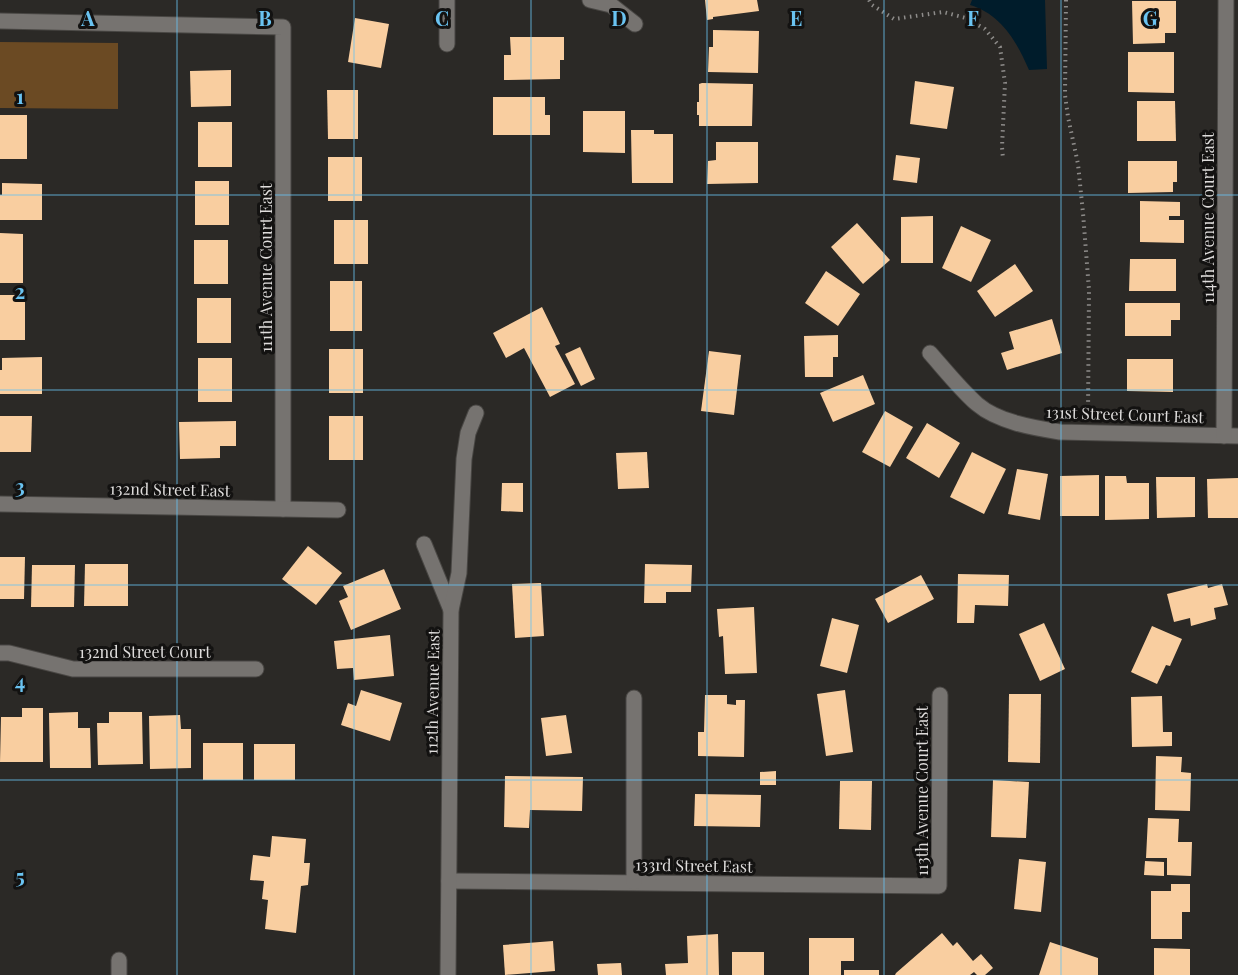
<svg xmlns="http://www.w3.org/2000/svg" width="1238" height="975" font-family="'Playfair Display',serif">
<rect width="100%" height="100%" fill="#2b2926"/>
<path fill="#6b4a23" d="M0 42 118 43V109L0 108Z"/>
<path fill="#001c2b" d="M972 0H1045L1047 69 1029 70C1017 42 1001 14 970 5Z"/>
<g fill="#f9cea0">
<path d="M705 0H757L759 11 713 17V19L707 20Z"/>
<path d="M1132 1H1176V33H1165V43L1133 44Z"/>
<path d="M355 18 389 24 381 68 348 62Z"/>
<path d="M713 30 759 31 758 73 708 72 709 47H713Z"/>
<path d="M510 37H564V60H560V79L504 80V55H511Z"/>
<path d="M1128 52H1174V93L1128 92Z"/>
<path d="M231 70V106L191 107 190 71Z"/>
<path d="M915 81 954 87 947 129 910 124Z"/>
<path d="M702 83 753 84 752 126H699V115H697V102H699V84Z"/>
<path d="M327 90H358V139H328Z"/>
<path d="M493 97H545V115H550V135H493Z"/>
<path d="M1137 101H1175L1176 141H1137Z"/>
<path d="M583 111H625V153L583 152Z"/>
<rect x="0" y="115" width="27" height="44"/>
<rect x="198" y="122" width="34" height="45"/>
<path d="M631 130H654V134H673V183H632Z"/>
<path d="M716 142H758V183L707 184 708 161 716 160Z"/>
<path d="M896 155 920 158 917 183 893 180Z"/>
<rect x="328" y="157" width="34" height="44"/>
<path d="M1128 161H1177V182H1173V192L1128 193Z"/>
<rect x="195" y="181" width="34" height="44"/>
<path d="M2 183 42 184V220H0V195H2Z"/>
<path d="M1140 201 1180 202V216H1169V220H1184V243L1140 242Z"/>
<path d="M933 216V263H901V217Z"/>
<rect x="334" y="220" width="34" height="44"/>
<path d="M857 223 890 260 863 284 831 247Z"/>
<path d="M961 226 991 240 971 282 942 268Z"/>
<path d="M0 233 23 234V283H0Z"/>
<rect x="194" y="240" width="34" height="44"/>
<path d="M1130 259H1176V291H1129Z"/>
<path d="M1015 264 1033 291 995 317 977 291Z"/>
<path d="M826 271 860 294 838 326 805 303Z"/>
<rect x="330" y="281" width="32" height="50"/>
<rect x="0" y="295" width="25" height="45"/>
<rect x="197" y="298" width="34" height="45"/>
<path d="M1125 303H1180V320H1171V336H1125Z"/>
<path d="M542 307 560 344 555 346 575 384 550 397 524 348 506 358 493 333Z"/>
<path d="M1052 319 1062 353 1007 370 1001 353 1014 349 1009 332Z"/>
<path d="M838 335V357H833V377H805L804 336Z"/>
<path d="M580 347 595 379 581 386 565 354Z"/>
<rect x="329" y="349" width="34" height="44"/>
<path d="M709 351 741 355 734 415 701 411Z"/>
<path d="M42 357V394H0V370H2V358Z"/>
<rect x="198" y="358" width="34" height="44"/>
<path d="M1127 359H1173V392L1127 391Z"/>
<path d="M863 375 875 404 833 422 820 393Z"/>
<path d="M885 411 913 427 890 467 862 452Z"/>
<path d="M0 416H32L31 452H0Z"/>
<rect x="329" y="416" width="34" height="44"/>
<path d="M236 421V446H220V458L180 459 179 422Z"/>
<path d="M927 423 960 443 939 478 906 458Z"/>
<path d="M647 452 649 488 618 489 616 453Z"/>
<path d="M972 452 1006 469 984 514 950 497Z"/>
<path d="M1017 469 1048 474 1040 520 1008 514Z"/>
<path d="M1099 475V516H1060V476Z"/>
<path d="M1105 476H1126L1127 483H1149V519L1105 520Z"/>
<path d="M1156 477H1195V517L1157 518Z"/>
<path d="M1238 478V518H1208L1207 479Z"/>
<path d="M502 483H523V512L501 511Z"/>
<path d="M308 546 342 573 316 605 282 579Z"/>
<path d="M0 557H25L24 599H0Z"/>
<path d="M85 564H128V606H84Z"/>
<path d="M645 564 692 565 691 592H666V603H644Z"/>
<path d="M32 565H75L74 607H31Z"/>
<path d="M384 569 401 609 351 630 339 601 348 597 343 586Z"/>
<path d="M958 574 1009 575 1008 606 975 605 974 623H957Z"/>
<path d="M921 575 934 599 888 623 875 599Z"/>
<path d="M541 583 544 636 515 638 512 584Z"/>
<path d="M1207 584 1208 588 1222 584 1228 605 1214 608 1216 619 1191 626 1190 618 1174 622 1167 594Z"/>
<path d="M754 607 757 673 725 674 723 636 719 637 717 609Z"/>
<path d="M832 618 859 625 847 673 820 666Z"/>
<path d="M1044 623 1065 669 1040 681 1019 634Z"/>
<path d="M1152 626 1182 639 1170 666 1166 665 1157 684 1131 672Z"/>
<path d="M390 635 394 676 354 680 353 668 337 669 334 641Z"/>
<path d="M361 690 402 703 390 741 341 725 348 703 356 706Z"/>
<path d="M845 690 853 752 826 756 817 694Z"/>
<path d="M1009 694H1041L1040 763 1008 762Z"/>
<path d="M705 695H727V704L736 705V700H745L744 757 698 756V732H704Z"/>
<path d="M1162 696 1163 732H1172V746L1132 747 1131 697Z"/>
<path d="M22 708H43V762H0L1 717H22Z"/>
<path d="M78 712V728H90L91 768H50L49 713Z"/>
<path d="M109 712H142L143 764 98 765 97 723H109Z"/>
<path d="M180 715 181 729H191V768L150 769 149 716Z"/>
<path d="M566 715 572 753 546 756 541 718Z"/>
<rect x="203" y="743" width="40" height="37"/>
<rect x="254" y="744" width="41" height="36"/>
<path d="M1156 756 1182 757 1181 772 1191 773 1190 811 1155 810Z"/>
<path d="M776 771V785H760V772Z"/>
<path d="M505 776 583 777 582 811 530 810 529 828 504 827Z"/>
<path d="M993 780 1029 782 1026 838 991 837Z"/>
<path d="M840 781H872L871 830 839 829Z"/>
<path d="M695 794 761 795 760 827 694 826Z"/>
<path d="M1148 818 1179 819 1178 842H1192L1191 876 1167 875V858H1146Z"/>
<path d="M272 836 306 839 304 863H310L308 885 301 886 296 933 265 929 268 900 262 899 264 881 250 880 253 855 270 857Z"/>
<path d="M1019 859 1046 862 1041 912 1014 909Z"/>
<path d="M1145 861 1164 862V876L1144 875Z"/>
<path d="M1171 884H1190V912H1182V939H1151V891H1171Z"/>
<path d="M942 933 953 946 957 942 973 961 981 954 993 968 985 975H977L974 972 970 975H895L896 973Z"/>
<path d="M718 934 719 975H666L665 964 688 963 687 936Z"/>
<path d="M809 938H854V961H841V975H809Z"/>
<path d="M553 941 555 971 505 975 503 945Z"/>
<path d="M1050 942 1098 958V975H1039Z"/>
<path d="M1154 948 1190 949V975H1154Z"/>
<rect x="732" y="952" width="32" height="23"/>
<path d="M621 963 622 975H598L597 964Z"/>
<rect x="844" y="970" width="35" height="5"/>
</g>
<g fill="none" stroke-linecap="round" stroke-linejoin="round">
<defs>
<g id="street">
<path d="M590 0 611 5 635 24"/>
<path d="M0 21 283 27V509"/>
<path d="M447 44V0"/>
<path d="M930 353C945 370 960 389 977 404 998 422 1034 428 1060 432L1238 436"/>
<path d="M1224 436 1226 0"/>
<path d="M0 504 338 510"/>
<path d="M424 544 451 610"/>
<path d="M0 653H9L73 669H256"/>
<path d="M449 881 939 886 940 695"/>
<path d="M634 882V698"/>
<path d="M119 975V960"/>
<path d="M448 975 451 610 459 573 464 459 468 433 476 413"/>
</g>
</defs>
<use href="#street" stroke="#494744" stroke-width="17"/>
<g stroke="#8e8c8a" stroke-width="4" stroke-dasharray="1.5 4.5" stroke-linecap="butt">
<path d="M869 0 872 5 894 19 943 12 966 18 985 29 1000 47 1005 83 1002 147 1003 159"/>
<path d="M1066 0 1065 95 1068 117 1078 164 1083 213 1089 290 1088 415"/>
</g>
<use href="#street" stroke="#767370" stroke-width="15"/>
</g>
<path fill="none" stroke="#6ac3f1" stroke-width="1.5" stroke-opacity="0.55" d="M177 0V975M354 0V975M531 0V975M707 0V975M884 0V975M1061 0V975M0 195H1238M0 390H1238M0 585H1238M0 780H1238"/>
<g text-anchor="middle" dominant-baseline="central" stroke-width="6" stroke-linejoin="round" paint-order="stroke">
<g font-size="16" fill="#dfdddc" stroke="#131211">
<text transform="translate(1207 218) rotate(-90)">114th Avenue Court East</text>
<text transform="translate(265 268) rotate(-90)">111th Avenue Court East</text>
<text transform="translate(1125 414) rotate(2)">131st Street Court East</text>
<text transform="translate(170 489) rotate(1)">132nd Street East</text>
<text x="145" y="651">132nd Street Court</text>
<text transform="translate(432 692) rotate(-89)">112th Avenue East</text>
<text transform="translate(921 791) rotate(-90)">113th Avenue Court East</text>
<text transform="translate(694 865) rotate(1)">133rd Street East</text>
</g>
</g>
<g font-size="20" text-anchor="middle" font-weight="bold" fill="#6ac3f1" stroke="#131211" stroke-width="6" stroke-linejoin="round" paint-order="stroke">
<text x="88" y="26">A</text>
<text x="265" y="26">B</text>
<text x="442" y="26">C</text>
<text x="619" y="26">D</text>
<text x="796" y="26">E</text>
<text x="973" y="26">F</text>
<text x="1150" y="26">G</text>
<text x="20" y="104">1</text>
<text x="20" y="299">2</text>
<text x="20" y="494">3</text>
<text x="20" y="689">4</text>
<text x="20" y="884">5</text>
</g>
</svg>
